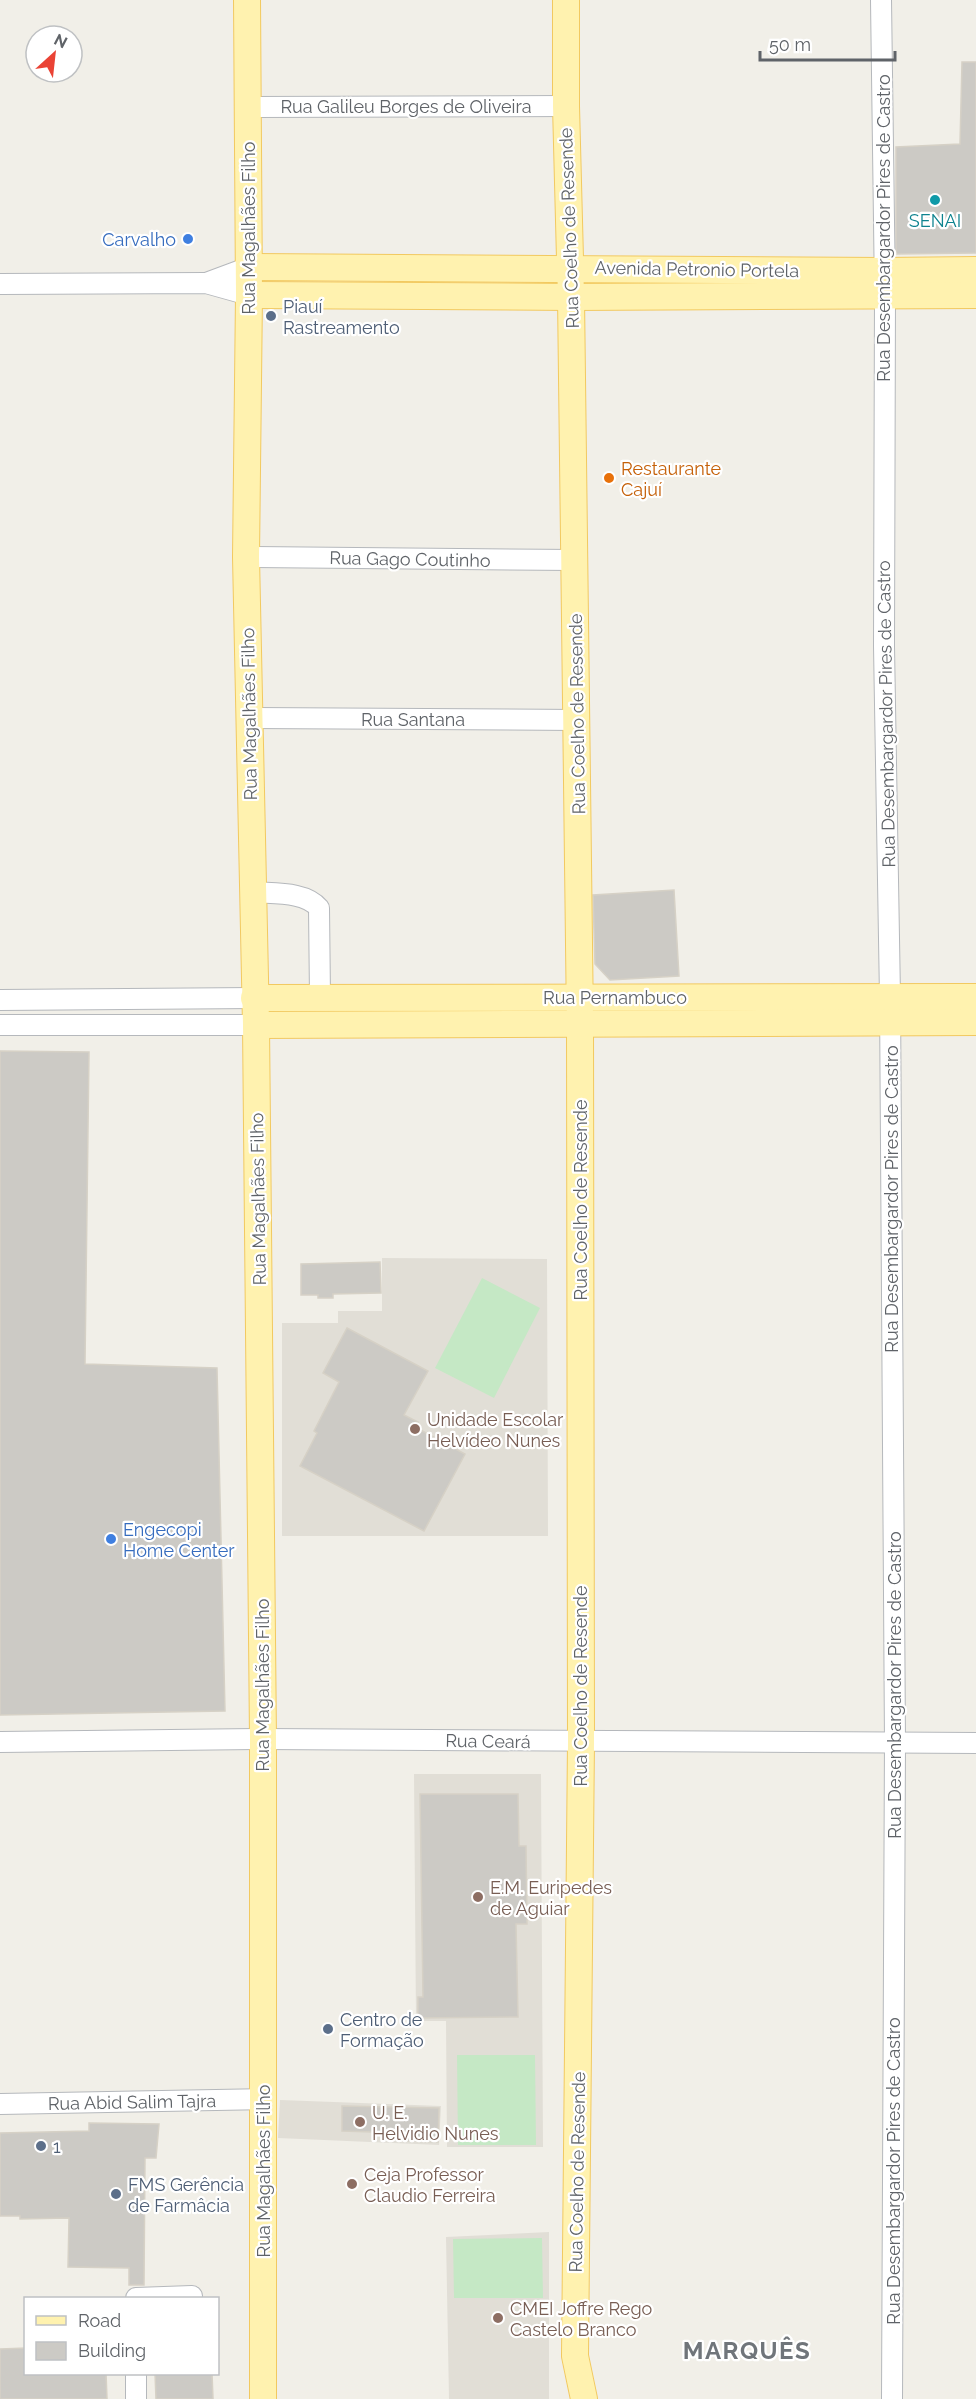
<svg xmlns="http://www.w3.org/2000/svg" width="976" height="2399" font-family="Raleway,sans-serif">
<rect width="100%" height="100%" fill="#f1efe8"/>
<g fill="#e1ded6">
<path d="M382 1258 547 1259 548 1536H282V1323H338V1311H382Z"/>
<path d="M414 1774H541L543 2147H447L446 2021H416Z"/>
<path d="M280 2100 441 2106 439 2145 278 2138Z"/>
<path d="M549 2232V2399H449L446 2237Z"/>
</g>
<g fill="#c5e8c5">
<path d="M482 1278 540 1308 494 1398 435 1368Z"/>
<path d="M457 2055H535L536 2145H458Z"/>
<path d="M542 2238 543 2298H454L453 2239Z"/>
</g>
<g fill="#cccac5" stroke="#d6d1c6" stroke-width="1.5">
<path d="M962 62H976V253L896 254V147L960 144Z"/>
<path d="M674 890 679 976 610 980 595 964 593 895Z"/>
<path d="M0 1051 89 1052 85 1364 217 1368 225 1711 0 1715Z"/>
<path d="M380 1262 381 1293 333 1294V1298H318V1295H301V1264Z"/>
<path d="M347 1328 428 1371 404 1415 418 1422 415 1427 465 1454 424 1531 300 1466 317 1433 314 1431 339 1382 323 1373Z"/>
<path d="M420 1794H518L519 1846H526L527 1924H516L518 2017 418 2018V1997H423Z"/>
<path d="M342 2106 439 2108 438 2142 405 2141V2133L342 2131Z"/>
<path d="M89 2123 159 2124 156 2158H145L144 2285H129V2268L68 2267 69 2218 20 2219V2216H0V2133L89 2131Z"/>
<path d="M26 2348V2373H106L107 2399H0V2349Z"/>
<path d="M155 2373H212L213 2399H156Z"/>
</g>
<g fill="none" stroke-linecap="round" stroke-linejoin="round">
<defs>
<g id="minor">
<path d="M881 0 885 295 884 646 890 997 895 1742 892 2399"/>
<path d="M247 107 566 106"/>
<path d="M206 283 249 267"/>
<path d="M0 284 206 283 249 295"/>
<path d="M246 557 575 560"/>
<path d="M248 718 578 720"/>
<path d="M252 892C273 894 305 891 319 908L320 997"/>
<path d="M0 1000 254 998"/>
<path d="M0 1025H256"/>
<path d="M0 1742 263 1739 976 1743"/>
<path d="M0 2104 263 2099"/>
<path d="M136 2298 192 2296"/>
<path d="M136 2374V2399"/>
</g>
<g id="major">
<path d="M247 0 249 295 246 557 256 1025 263 1739V2399"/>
<path d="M566 0V106L571 297 580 1024 581 1742 575 2356 584 2399"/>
<path d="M249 267 884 271 976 270"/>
<path d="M249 295 571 297 976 295"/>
<path d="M254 998 976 997"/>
<path d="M256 1025 976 1022"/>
</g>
</defs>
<use href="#minor" stroke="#b5b8bc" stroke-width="22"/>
<use href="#major" stroke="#f2c960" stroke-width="28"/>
<use href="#minor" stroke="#fff" stroke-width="20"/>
<use href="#major" stroke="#fff2af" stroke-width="26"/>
</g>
<circle fill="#0f9aa8" stroke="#fff" stroke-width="2" cx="935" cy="200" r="6"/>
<g fill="#3f7fe0" stroke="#fff" stroke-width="2">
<circle cx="188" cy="239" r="6"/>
<circle cx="111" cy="1539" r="6"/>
</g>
<g fill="#5c6f8a" stroke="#fff" stroke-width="2">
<circle cx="271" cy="316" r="6"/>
<circle cx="328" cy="2029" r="6"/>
<circle cx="41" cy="2146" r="6"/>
<circle cx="116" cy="2194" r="6"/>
</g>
<circle fill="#e8710a" stroke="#fff" stroke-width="2" cx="609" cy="478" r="6"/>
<g fill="#8d6e63" stroke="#fff" stroke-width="2">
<circle cx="415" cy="1429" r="6"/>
<circle cx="478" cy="1897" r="6"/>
<circle cx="360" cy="2122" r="6"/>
<circle cx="352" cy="2184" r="6"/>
<circle cx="498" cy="2318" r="6"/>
</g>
<g text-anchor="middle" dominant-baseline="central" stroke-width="4.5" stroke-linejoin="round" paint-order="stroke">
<g font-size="18" fill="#5f6368" stroke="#fff">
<text x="406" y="106">Rua Galileu Borges de Oliveira</text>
<text transform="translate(248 228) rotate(-90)">Rua Magalhães Filho</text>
<text transform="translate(569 228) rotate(-92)">Rua Coelho de Resende</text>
<text transform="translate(883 228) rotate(-90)">Rua Desembargardor Pires de Castro</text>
<text transform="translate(697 269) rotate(1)">Avenida Petronio Portela</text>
<text transform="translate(410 559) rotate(1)">Rua Gago Coutinho</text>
<text transform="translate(249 714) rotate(-91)">Rua Magalhães Filho</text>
<text transform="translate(577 714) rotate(-91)">Rua Coelho de Resende</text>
<text transform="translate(886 714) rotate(-91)">Rua Desembargardor Pires de Castro</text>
<text x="413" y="719">Rua Santana</text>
<text x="615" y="997">Rua Pernambuco</text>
<text transform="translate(258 1199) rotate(-91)">Rua Magalhães Filho</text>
<text transform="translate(891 1199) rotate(-90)">Rua Desembargardor Pires de Castro</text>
<text transform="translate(580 1200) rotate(-90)">Rua Coelho de Resende</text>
<text transform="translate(262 1685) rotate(-90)">Rua Magalhães Filho</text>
<text transform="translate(894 1685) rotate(-90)">Rua Desembargardor Pires de Castro</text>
<text transform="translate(580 1686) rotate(-90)">Rua Coelho de Resende</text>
<text transform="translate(488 1741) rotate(1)">Rua Ceará</text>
<text transform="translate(132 2102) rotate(-1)">Rua Abid Salim Tajra</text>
<text transform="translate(263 2171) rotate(-90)">Rua Magalhães Filho</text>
<text transform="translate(893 2171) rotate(-90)">Rua Desembargardor Pires de Castro</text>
<text transform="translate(577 2172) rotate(-89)">Rua Coelho de Resende</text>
</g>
<g font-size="18" fill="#0d838f" stroke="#fff">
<text x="935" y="220">SENAI</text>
</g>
<g font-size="18" fill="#366cbe" stroke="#fff" text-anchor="end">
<text x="176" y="239">Carvalho</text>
<text x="123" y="1529" text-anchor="start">Engecopi<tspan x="123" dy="21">Home Center</tspan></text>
</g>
<g font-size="18" fill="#4e5e75" stroke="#fff" text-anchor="start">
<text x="283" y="306">Piauí<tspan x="283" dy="21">Rastreamento</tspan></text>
<text x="340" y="2019">Centro de<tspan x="340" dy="21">Formação</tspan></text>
<text x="53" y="2146">1</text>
<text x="128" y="2184">FMS Gerência<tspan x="128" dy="21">de Farmâcia</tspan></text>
</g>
<g font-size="18" fill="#c56008" stroke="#fff" text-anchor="start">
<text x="621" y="468">Restaurante<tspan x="621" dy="21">Cajuí</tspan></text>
</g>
<g font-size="18" fill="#785e54" stroke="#fff" text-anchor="start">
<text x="427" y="1419">Unidade Escolar<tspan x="427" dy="21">Helvídeo Nunes</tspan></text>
<text x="490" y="1887">E.M. Euripedes<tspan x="490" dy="21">de Aguiar</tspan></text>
<text x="372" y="2112">U. E.<tspan x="372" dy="21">Helvidio Nunes</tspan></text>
<text x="364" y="2174">Ceja Professor<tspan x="364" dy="21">Claudio Ferreira</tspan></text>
<text x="510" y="2308">CMEI Joffre Rego<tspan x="510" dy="21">Castelo Branco</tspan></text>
</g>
<g font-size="24" font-weight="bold" letter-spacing="1.5" fill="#70757a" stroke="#fff">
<text x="747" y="2350">MARQUÊS</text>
</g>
</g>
<rect x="24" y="2297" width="195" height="78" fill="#ffffff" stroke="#bfc1c3" stroke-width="1.5"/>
<rect x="36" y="2316" width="30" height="9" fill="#fff2af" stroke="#bfc1c3" stroke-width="1.5"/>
<text x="78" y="2327" font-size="18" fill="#5f6368">Road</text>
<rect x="36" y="2342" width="30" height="18" fill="#cccac5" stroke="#bfc1c3" stroke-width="1.5"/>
<text x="78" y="2357" font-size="18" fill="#5f6368">Building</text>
<g transform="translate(54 54) rotate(27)"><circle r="28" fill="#ffffff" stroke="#bfc1c3" stroke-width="1.5"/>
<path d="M0-4.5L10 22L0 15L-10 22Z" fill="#ea4335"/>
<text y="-9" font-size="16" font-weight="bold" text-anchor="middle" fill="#5f6368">N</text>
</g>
<path d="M760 51v9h135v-9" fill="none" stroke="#5f6368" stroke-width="3"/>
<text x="769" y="51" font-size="18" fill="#5f6368" stroke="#ffffff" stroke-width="4.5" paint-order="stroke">50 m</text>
</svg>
